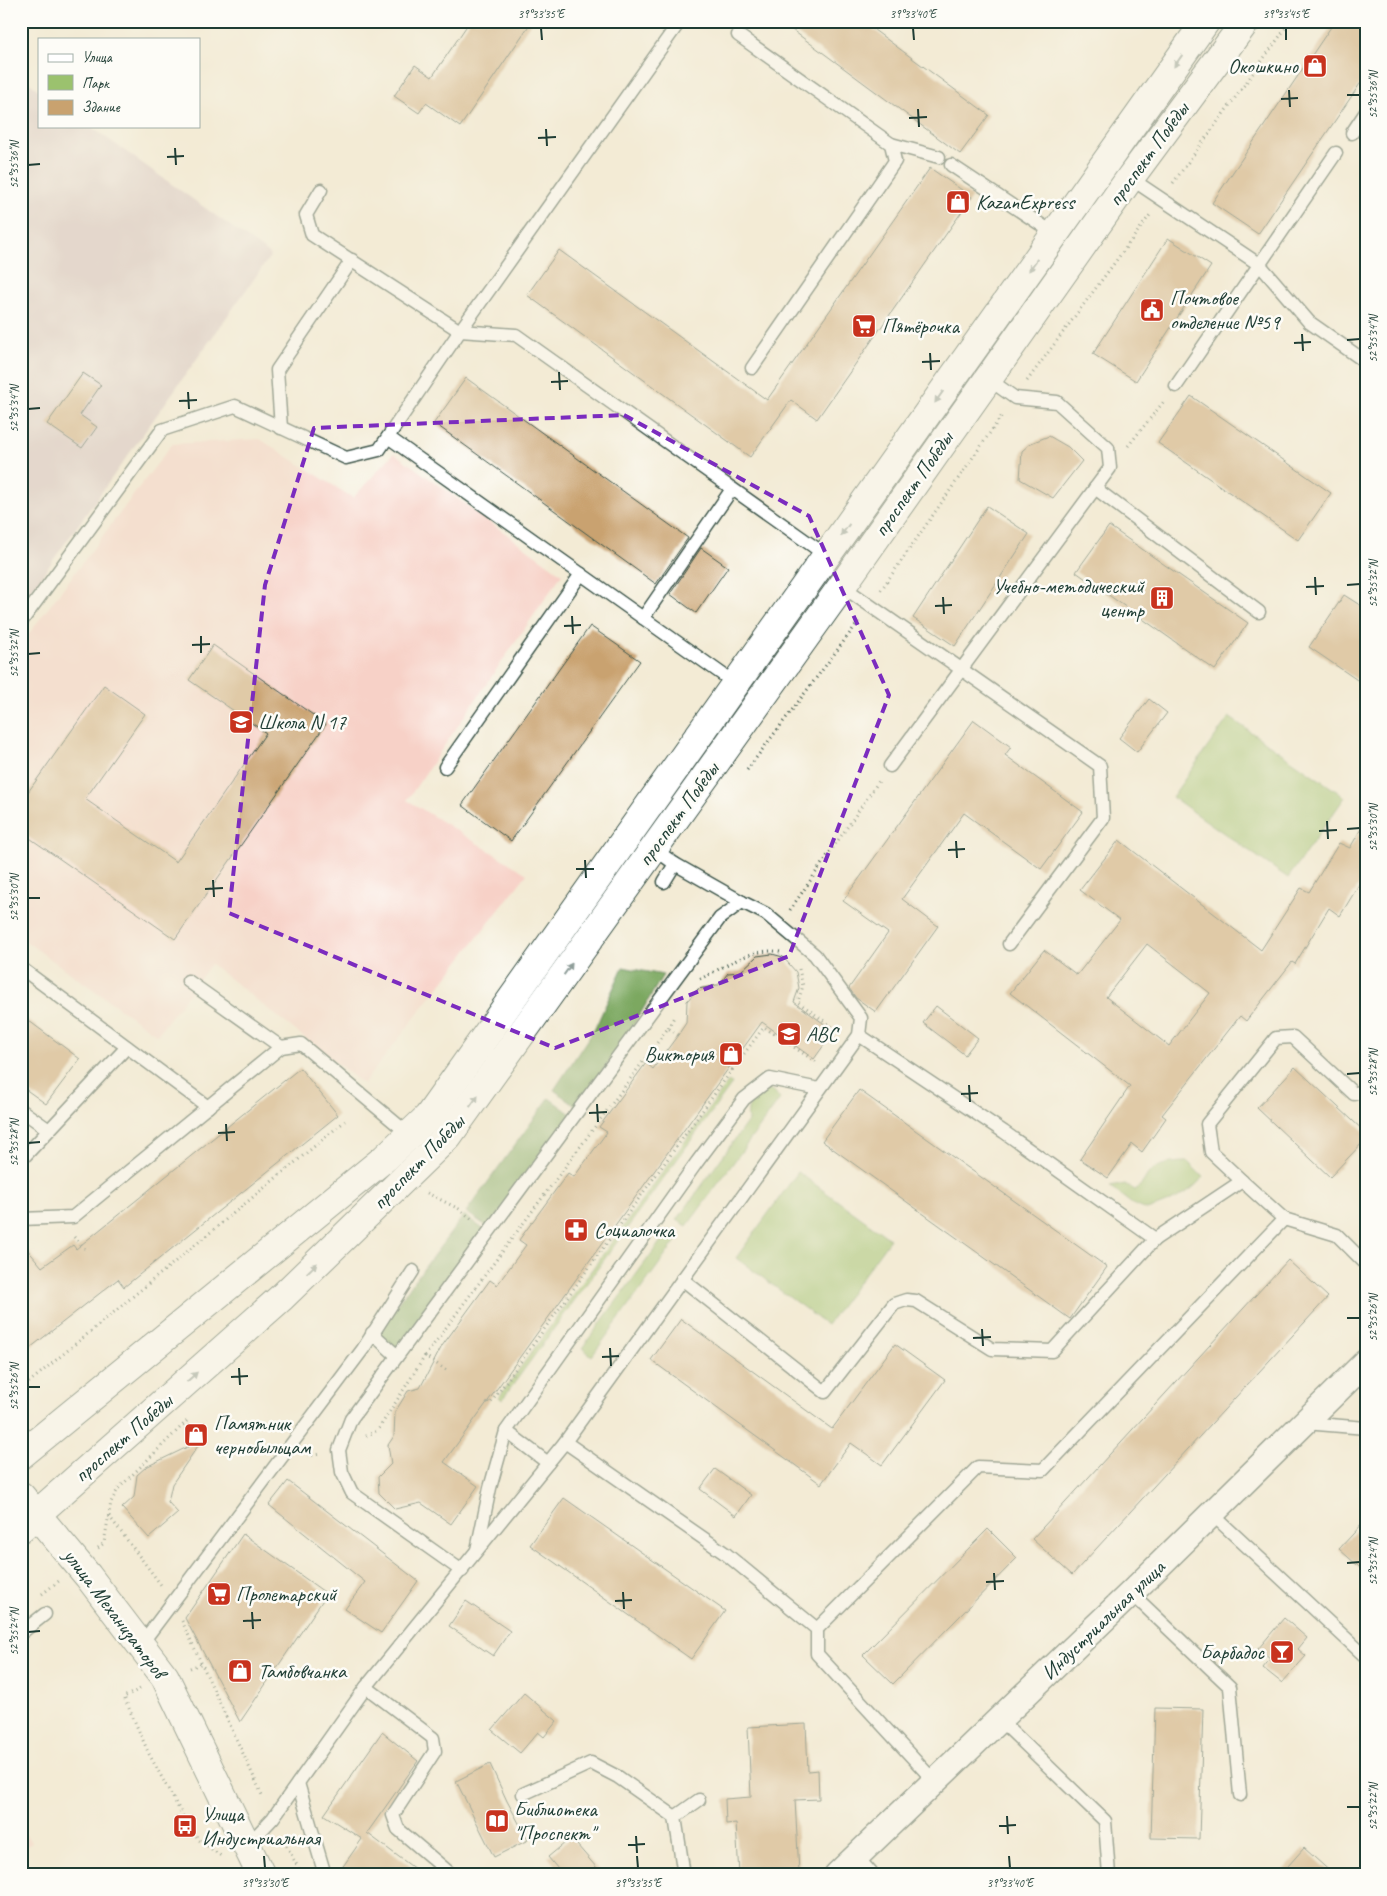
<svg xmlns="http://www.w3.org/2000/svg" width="1387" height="1896" font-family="Caveat,sans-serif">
<rect width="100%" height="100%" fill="#fdfcf7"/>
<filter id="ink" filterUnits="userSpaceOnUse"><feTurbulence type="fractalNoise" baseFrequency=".02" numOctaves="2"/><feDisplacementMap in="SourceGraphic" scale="10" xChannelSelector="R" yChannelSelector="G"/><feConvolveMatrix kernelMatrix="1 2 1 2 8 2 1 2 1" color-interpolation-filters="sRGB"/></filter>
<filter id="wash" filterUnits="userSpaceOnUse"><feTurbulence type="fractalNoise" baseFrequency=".0096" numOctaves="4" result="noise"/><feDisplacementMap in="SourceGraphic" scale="20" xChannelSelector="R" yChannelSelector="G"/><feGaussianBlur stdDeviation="1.12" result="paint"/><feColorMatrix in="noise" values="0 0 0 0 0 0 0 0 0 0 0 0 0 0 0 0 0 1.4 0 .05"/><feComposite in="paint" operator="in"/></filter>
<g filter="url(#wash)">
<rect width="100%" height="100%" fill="#f3ebd5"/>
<g fill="#f7d1c7">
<path d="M260 439 353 498 394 453 562 574 407 800 527 874 363 1084 211 964 157 1035 21 938V644L172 444Z"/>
<path d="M21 1830 32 1842 21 1851Z"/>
</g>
<path fill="#d2bfc0" d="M21 77 39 90V126H90L271 255 21 605Z"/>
<g fill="#9bc26e" stroke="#5d8051">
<path d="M1229 717 1345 797 1288 878 1172 797Z"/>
<path d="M729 1081 732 1084 502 1400 499 1397Z"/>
<path d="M767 1089 774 1091 780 1099 687 1226 677 1220 748 1121C746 1103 752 1098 767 1089Z"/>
<path d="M1188 1162 1203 1177C1189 1195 1168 1203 1147 1210L1132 1204 1110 1187 1125 1184 1135 1190C1145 1183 1144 1178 1150 1172 1160 1163 1175 1162 1188 1162Z"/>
<path d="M798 1172 890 1239 827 1325 736 1258Z"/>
<path d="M669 1230 679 1237 592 1356 582 1348Z"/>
</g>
<g fill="#7ca861" stroke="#4e724a">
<path d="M623 967 663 975 625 1040 577 1107 554 1090 596 1026Z"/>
<path d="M549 1098 571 1114 489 1228 466 1212Z"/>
<path d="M464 1215 486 1231 396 1352 375 1333Z"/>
</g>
<g id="blocks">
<g fill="#c9a26f" fill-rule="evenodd">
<path d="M470 21H532L460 127 426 103 419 113 394 96 415 65 432 77Z"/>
<path d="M780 21H862L989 115 960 154Z"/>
<path d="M1335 21H1366V75L1258 234 1212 203Z"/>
<path d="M930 168 972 197 817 419 791 400 750 457 527 295 559 250 767 400Z"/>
<path d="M1168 238 1211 266 1136 381 1093 354Z"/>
<path d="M83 373 101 385 80 415 97 427 82 448 47 424Z"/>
<path d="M466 378 688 538 656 584 434 423Z"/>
<path d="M1191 396 1331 493 1298 540 1158 443Z"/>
<path d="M1049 436 1068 447 1082 461 1053 498 1020 479 1022 451 1031 443Z"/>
<path d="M987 506 1029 534 955 646 913 618Z"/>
<path d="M1109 526 1248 623 1215 670 1076 572Z"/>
<path d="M701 548 728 567 696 613 670 594Z"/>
<path d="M1344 595 1366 609V686L1309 647Z"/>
<path d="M590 626 640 661 511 841 462 805Z"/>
<path d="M213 645 326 724 175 939 21 832V802L104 685 145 714 85 799 176 862 266 733 189 680Z"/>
<path d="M1149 699 1167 713 1137 752 1119 738Z"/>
<path d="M974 720 1011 747 1005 755 1083 812 1041 869 964 813 902 899 938 926 876 1012 856 998 849 988 888 933 843 901Z"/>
<path d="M1366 820V873L1340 916 1329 908 1295 964 1292 962 1246 1021 1240 1016 1162 1115 1166 1118 1142 1152 1132 1144 1108 1178 1080 1159 1130 1086 1010 993 1044 950 1077 975 1120 920 1080 890 1119 840 1261 950 1301 888 1309 892 1339 843 1350 848ZM1147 944 1210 993 1169 1046 1106 997Z"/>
<path d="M772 954 783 957 796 972 799 988 794 1002 834 1031 814 1059 762 1022 444 1462 478 1486 451 1524 421 1503 395 1509 379 1493 378 1477 391 1464 388 1445 394 1436 395 1412 408 1391 420 1388 442 1346 490 1280 497 1285 526 1245 519 1240 568 1173 574 1177 607 1132 599 1127 646 1063 653 1069 678 1035 686 1023 687 1001 698 989 719 985 728 973 740 972 757 956Z"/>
<path d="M936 1006 978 1038 965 1055 923 1023Z"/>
<path d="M21 1015 80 1059 46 1104 21 1086Z"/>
<path d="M1295 1067 1366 1133V1139L1330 1177 1257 1108Z"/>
<path d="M300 1068 338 1115 124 1287 118 1279 21 1355V1242L42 1267 73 1245 76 1249Z"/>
<path d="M859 1090 1107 1267 1070 1319 822 1141Z"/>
<path d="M1288 1260 1328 1297 1072 1575 1032 1539Z"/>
<path d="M681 1319 832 1429 895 1344 945 1380 882 1465 851 1443 821 1484 651 1360Z"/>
<path d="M202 1440 172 1484 168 1502 178 1513 149 1538 122 1508 134 1497 137 1475 146 1467Z"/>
<path d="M715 1469 751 1495 736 1516 700 1489Z"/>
<path d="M288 1481 418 1581 381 1633 345 1609 365 1582 269 1505Z"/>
<path d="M564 1498 725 1611 691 1659 530 1545Z"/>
<path d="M1366 1520V1573L1339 1549Z"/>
<path d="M988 1529 1017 1558 893 1684 863 1655Z"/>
<path d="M243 1534 327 1594 240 1722 185 1618Z"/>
<path d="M466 1601 510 1631 493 1656 449 1626Z"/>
<path d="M1284 1618 1307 1638 1298 1649 1306 1656 1282 1683 1263 1668 1270 1659 1258 1649Z"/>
<path d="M524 1693 557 1721 544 1737 538 1732 520 1753 492 1730Z"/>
<path d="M1155 1708 1203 1709 1199 1839 1151 1838Z"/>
<path d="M806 1724 808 1771 818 1770 819 1799 795 1800 799 1872 739 1875 736 1823 726 1824 725 1799 751 1797 748 1727Z"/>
<path d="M382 1732 418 1761 367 1833 423 1875H337L362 1839 324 1815Z"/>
<path d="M490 1764 507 1801 528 1840 494 1857 456 1781Z"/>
<path d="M571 1838 603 1875H563L548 1857Z"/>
<path d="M1304 1848 1334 1875H1280Z"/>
</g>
</g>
</g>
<g filter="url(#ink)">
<use href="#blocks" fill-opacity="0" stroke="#3f574c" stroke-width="1"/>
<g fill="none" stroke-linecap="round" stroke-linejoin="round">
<defs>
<g id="service">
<path d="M738 35 891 144 895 161 752 368"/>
<path d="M1352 133 1366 112"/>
<path d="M891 144 939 157"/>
<path d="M951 165 1055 234"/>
<path d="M1130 178 1260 265 1309 322 1366 362"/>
<path d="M321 190 306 215 312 235 460 331 516 335 827 556"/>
<path d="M1176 386 1336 153"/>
<path d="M281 428 277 370 352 260"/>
<path d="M388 437 736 684"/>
<path d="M1095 488 1259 612"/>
<path d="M842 586 1100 766 1103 818 1009 944"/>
<path d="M643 618 732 489"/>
<path d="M21 622 162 430 235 406 346 458 379 450 460 331 680 21"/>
<path d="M890 766 1110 468 1108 448 1057 402 1015 398 987 378"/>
<path d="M445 767 581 574"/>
<path d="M664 882 675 864"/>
<path d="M21 968 208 1107"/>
<path d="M188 981 281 1047"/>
<path d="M859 1035 1004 1132 1155 1239 1242 1181 1284 1219"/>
<path d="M21 1110 49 1130"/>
<path d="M21 1160 127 1047"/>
<path d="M1242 1181 1211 1152 1207 1124 1276 1038 1293 1037 1354 1094 1366 1090"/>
<path d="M21 1219 73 1217 281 1047 301 1044 411 1136"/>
<path d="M682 1279 825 1392 894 1304 906 1300 916 1301 992 1349 1052 1351 1155 1239"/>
<path d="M372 1333 397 1356"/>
<path d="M1305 1423 1366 1428"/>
<path d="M565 1442 726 1554 817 1629V1654L935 1782"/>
<path d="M548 1463 506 1431 697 1162 744 1099 770 1079 819 1089"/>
<path d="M1212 1514 1366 1657"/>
<path d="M477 1550 490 1488 506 1431"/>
<path d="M462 1571 352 1493 342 1472 339 1450 351 1419 720 918 742 902"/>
<path d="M1131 1593 1230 1687 1240 1795"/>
<path d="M817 1629 978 1467 1043 1470 1284 1219 1337 1235 1366 1264"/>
<path d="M21 1633 45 1614"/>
<path d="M142 1643 363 1349 413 1271"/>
<path d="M366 1687 433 1738 435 1751 393 1815 398 1829 452 1875"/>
<path d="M1000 1720 1105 1821 1109 1875"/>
<path d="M298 1783 325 1875"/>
<path d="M523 1794 591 1763 618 1777 675 1817 684 1875"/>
<path d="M675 1817 699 1800"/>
<path d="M246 1847 273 1818 366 1687 565 1442 859 1035 861 1018 815 955 766 914 742 902 675 864 653 848"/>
<path d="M857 1857 873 1875"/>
</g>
<path id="minor" d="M837 1875 1131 1593 1366 1362"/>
<g id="secondary">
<path d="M21 1455 385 1158 428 1117 1206 21"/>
<path d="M21 1496 88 1576 165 1677 261 1875"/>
<path d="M21 1528 282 1297 448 1136 842 586 1130 178 1246 21"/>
</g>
</defs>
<use href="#service" stroke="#3f574c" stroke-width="15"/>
<use href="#minor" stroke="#3f574c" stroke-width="28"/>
<use href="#secondary" stroke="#3f574c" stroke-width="30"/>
<g stroke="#3f574c" stroke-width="3" stroke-dasharray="1 4" stroke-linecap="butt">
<path d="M1173 183 1291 21"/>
<path d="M1027 381 1150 215"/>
<path d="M1128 446 1165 400"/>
<path d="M881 590 1003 414"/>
<path d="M747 770 859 621"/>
<path d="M790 910 879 781"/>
<path d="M799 969 803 986 798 1002 838 1031"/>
<path d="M700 979C723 968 753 946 780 952"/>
<path d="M668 1028 674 1017"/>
<path d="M732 1070 764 1027 816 1062"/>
<path d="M427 1193 459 1209 473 1220"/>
<path d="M74 1237 85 1249"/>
<path d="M446 1370 425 1356 668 1028 678 1035"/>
<path d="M21 1389 345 1121"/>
<path d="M488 1402 490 1404 732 1070 728 1068"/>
<path d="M366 1436 378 1430 425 1356"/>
<path d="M307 1456 321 1454"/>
<path d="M109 1516 161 1585"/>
<path d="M98 1548 104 1543 111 1502 118 1489 189 1419"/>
<path d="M42 1594 59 1581"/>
<path d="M182 1621 263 1797"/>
<path d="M190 1668 203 1663"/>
<path d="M140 1689 124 1697 149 1754 184 1818 199 1840 221 1856"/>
<path d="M282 1837 302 1875"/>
</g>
<use href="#service" stroke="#fff" stroke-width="12"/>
<use href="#minor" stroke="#fff" stroke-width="25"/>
<use href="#secondary" stroke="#fff" stroke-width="28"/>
</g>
<defs><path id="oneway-solid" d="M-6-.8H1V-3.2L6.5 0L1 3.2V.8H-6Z" transform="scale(1.25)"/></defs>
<g fill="#8f9e9a">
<use href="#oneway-solid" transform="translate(1178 61) rotate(125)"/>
<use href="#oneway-solid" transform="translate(1033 265) rotate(125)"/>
<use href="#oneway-solid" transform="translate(939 397) rotate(125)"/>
<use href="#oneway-solid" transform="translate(845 530) rotate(126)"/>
<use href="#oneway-solid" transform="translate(568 969) rotate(-55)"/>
<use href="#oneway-solid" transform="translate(474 1101) rotate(-55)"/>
<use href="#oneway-solid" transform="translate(312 1268) rotate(-44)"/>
<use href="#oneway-solid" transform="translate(192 1377) rotate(-42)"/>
</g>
</g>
<path d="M0 0H1387V1896H0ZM624 415 809 516 889 695 789 956 555 1048 229 913 265 585 314 428Z" fill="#f3ebd5" fill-opacity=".55" fill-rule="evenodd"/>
<path fill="none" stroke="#7b2cbf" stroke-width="4" stroke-dasharray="10 6" stroke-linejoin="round" d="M624 415 809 516 889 695 789 956 555 1048 229 913 265 585 314 428Z"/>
<path fill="none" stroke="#1f3d34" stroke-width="2" d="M541 28 542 40M913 28 914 40M1286 28V40M1289 90 1290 107M1347 95H1360M1281 99 1298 98M918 109 919 127M909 118 927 117M546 129 547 146M538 138 556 137M175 148 176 165M167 157 184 156M28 165 40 164M1302 334 1303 351M1347 340 1360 339M1294 343 1311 342M930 353 931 370M922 362 940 361M559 372 560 390M551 382 568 381M188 392 189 409M179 401 197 400M28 409 40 408M1315 577 1316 595M1347 585 1360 584M1306 587 1324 586M943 597 944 614M935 606 952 605M572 616 573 634M564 626 581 625M201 636V653M192 645 210 644M28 654 40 653M1327 821 1328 839M1347 829 1360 828M1319 831 1337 830M956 841 957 858M948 850 965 849M585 860 586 878M576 869H594M213 880 214 897M205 889 223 888M28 898H40M1347 1074 1360 1073M969 1085 970 1102M961 1094 978 1093M597 1104 598 1122M589 1113 607 1112M226 1124 227 1141M218 1133 235 1132M28 1143 40 1142M1347 1318H1360M982 1329 983 1346M973 1338 991 1337M610 1348 611 1366M602 1357 619 1356M239 1368 240 1385M231 1377 248 1376M28 1387H40M1347 1563 1360 1562M994 1573 995 1590M986 1582 1004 1581M623 1592 624 1609M615 1601 632 1600M252 1612 253 1629M243 1621 261 1620M28 1632 40 1631M1347 1807H1360M1007 1816 1008 1834M999 1826 1016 1825M636 1836 637 1853M628 1845 645 1844M264 1856 265 1868M637 1856 638 1868M1009 1856 1010 1868"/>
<defs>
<symbol id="shop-square" viewBox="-11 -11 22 22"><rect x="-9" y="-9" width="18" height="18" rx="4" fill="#c8321e" stroke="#fdfcf7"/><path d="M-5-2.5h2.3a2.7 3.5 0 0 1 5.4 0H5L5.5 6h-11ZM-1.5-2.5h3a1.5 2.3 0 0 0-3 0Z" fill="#fff"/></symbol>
<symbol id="civic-square" viewBox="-11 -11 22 22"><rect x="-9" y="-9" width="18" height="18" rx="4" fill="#c8321e" stroke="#fdfcf7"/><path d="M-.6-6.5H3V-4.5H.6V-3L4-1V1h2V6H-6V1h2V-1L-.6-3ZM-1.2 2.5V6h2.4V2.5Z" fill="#fff"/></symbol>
<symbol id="supermarket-square" viewBox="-11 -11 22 22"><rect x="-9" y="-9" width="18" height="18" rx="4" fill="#c8321e" stroke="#fdfcf7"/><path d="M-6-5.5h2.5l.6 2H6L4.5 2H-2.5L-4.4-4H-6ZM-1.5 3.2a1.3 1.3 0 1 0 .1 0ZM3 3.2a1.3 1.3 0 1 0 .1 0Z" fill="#fff"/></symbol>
<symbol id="building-square" viewBox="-11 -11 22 22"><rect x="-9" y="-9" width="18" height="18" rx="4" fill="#c8321e" stroke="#fdfcf7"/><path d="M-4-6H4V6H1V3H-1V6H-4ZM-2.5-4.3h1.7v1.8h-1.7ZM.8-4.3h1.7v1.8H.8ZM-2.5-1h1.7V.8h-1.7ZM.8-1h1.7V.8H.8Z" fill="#fff"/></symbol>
<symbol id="school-square" viewBox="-11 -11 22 22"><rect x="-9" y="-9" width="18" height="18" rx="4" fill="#c8321e" stroke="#fdfcf7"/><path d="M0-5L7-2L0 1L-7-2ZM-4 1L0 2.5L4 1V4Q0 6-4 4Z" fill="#fff"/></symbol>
<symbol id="pharmacy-square" viewBox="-11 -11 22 22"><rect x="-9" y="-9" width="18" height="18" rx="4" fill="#c8321e" stroke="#fdfcf7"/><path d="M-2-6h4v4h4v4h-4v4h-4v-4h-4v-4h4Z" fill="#fff"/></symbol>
<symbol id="bar-square" viewBox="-11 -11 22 22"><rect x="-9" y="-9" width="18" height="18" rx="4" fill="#c8321e" stroke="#fdfcf7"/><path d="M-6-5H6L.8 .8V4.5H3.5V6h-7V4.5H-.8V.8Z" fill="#fff"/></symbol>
<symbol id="library-square" viewBox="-11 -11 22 22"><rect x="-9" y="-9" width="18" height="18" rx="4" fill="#c8321e" stroke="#fdfcf7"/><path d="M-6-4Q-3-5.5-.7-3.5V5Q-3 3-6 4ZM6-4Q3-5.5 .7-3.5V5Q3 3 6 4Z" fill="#fff"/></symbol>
<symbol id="bus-square" viewBox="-11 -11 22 22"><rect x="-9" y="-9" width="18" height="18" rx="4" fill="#c8321e" stroke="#fdfcf7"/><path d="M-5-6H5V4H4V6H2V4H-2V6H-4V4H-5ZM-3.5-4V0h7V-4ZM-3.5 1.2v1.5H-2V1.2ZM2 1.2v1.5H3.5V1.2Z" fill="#fff"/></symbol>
</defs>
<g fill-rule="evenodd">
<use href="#shop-square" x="1301" y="52" width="28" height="28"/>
<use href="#shop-square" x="944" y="188" width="28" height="28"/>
<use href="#civic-square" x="1138" y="296" width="28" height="28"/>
<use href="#supermarket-square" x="850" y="312" width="28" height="28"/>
<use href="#building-square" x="1148" y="584" width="28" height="28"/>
<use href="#school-square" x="227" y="708" width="28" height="28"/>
<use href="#school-square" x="775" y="1020" width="28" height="28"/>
<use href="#shop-square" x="717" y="1040" width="28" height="28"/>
<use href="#pharmacy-square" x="562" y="1216" width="28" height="28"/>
<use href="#shop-square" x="182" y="1421" width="28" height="28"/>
<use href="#supermarket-square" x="205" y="1580" width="28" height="28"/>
<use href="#bar-square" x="1268" y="1638" width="28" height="28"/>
<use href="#shop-square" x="226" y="1657" width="28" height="28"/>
<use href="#library-square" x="483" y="1807" width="28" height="28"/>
<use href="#bus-square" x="171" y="1812" width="28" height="28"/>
</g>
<g text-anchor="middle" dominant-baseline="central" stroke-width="5" stroke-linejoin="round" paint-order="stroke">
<g font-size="21" fill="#1f3d34" stroke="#fdfcf7" text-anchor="start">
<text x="1298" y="66" text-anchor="end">Окошкино</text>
<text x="976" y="202">KazanExpress</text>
<text x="1170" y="298">Почтовое<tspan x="1170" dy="24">отделение №59</tspan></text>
<text x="882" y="326">Пятёрочка</text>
<text x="1144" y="586" text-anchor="end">Учебно-методический<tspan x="1144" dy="24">центр</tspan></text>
<text x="258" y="722">Школа N 17</text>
<text x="806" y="1034">АВС</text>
<text x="714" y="1054" text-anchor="end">Виктория</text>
<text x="594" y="1230">Социалочка</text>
<text x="214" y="1423">Памятник<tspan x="214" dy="24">чернобыльцам</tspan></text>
<text x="236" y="1594">Пролетарский</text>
<text x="1264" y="1652" text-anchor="end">Барбадос</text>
<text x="258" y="1671">Тамбовчанка</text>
<text x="514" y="1809">Библиотека<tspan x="514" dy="24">"Проспект"</tspan></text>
<text x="202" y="1814">Улица<tspan x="202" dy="24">Индустриальная</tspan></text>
</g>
<g font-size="21" fill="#1f3d34" stroke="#fdfcf7">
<text transform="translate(1148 154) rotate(-54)">проспект Победы</text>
<text transform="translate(913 484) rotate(-55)">проспект Победы</text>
<text transform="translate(678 814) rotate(-54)">проспект Победы</text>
<text transform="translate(418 1162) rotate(-46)">проспект Победы</text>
<text transform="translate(123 1438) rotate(-41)">проспект Победы</text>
<text transform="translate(115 1613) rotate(53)">улица Механизаторов</text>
<text transform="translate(1103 1620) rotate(-44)">Индустриальная улица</text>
</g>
</g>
<rect width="1387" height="1896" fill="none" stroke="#fdfcf7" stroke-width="55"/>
<rect x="38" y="38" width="162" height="90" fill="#fdfcf7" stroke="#a4b0a9"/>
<rect x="48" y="54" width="25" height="8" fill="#ffffff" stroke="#a4b0a9"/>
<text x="82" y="62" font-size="15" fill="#1f3d34">Улица</text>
<rect x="48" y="75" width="25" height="15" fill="#9bc26e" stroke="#a4b0a9"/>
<text x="82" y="88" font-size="15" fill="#1f3d34">Парк</text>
<rect x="48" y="100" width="25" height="15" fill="#c9a26f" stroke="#a4b0a9"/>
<text x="82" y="112" font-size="15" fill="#1f3d34">Здание</text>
<rect x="28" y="28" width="1332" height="1840" fill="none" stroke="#1f3d34" stroke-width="2"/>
<g font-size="12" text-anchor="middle" fill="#1f3d34">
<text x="541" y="18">39°33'35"E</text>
<text x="913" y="18">39°33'40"E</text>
<text x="1286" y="18">39°33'45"E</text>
<text transform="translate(1373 95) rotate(-90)" y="4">52°35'36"N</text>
<text transform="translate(14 165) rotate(-90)" y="4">52°35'36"N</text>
<text transform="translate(1373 339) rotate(-90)" y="4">52°35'34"N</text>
<text transform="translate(14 409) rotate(-90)" y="4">52°35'34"N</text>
<text transform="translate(1373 584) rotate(-90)" y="4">52°35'32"N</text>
<text transform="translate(14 654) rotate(-90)" y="4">52°35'32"N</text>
<text transform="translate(1373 828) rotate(-90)" y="4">52°35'30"N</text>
<text transform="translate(14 898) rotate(-90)" y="4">52°35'30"N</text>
<text transform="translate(1373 1073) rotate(-90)" y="4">52°35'28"N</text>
<text transform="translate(14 1143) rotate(-90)" y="4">52°35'28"N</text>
<text transform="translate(1373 1318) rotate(-90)" y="4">52°35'26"N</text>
<text transform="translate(14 1387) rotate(-90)" y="4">52°35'26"N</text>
<text transform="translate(1373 1562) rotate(-90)" y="4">52°35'24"N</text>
<text transform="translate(14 1632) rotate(-90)" y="4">52°35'24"N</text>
<text transform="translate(1373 1807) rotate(-90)" y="4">52°35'22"N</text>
<text x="265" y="1887">39°33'30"E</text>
<text x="638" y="1887">39°33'35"E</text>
<text x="1010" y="1887">39°33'40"E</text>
</g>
</svg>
